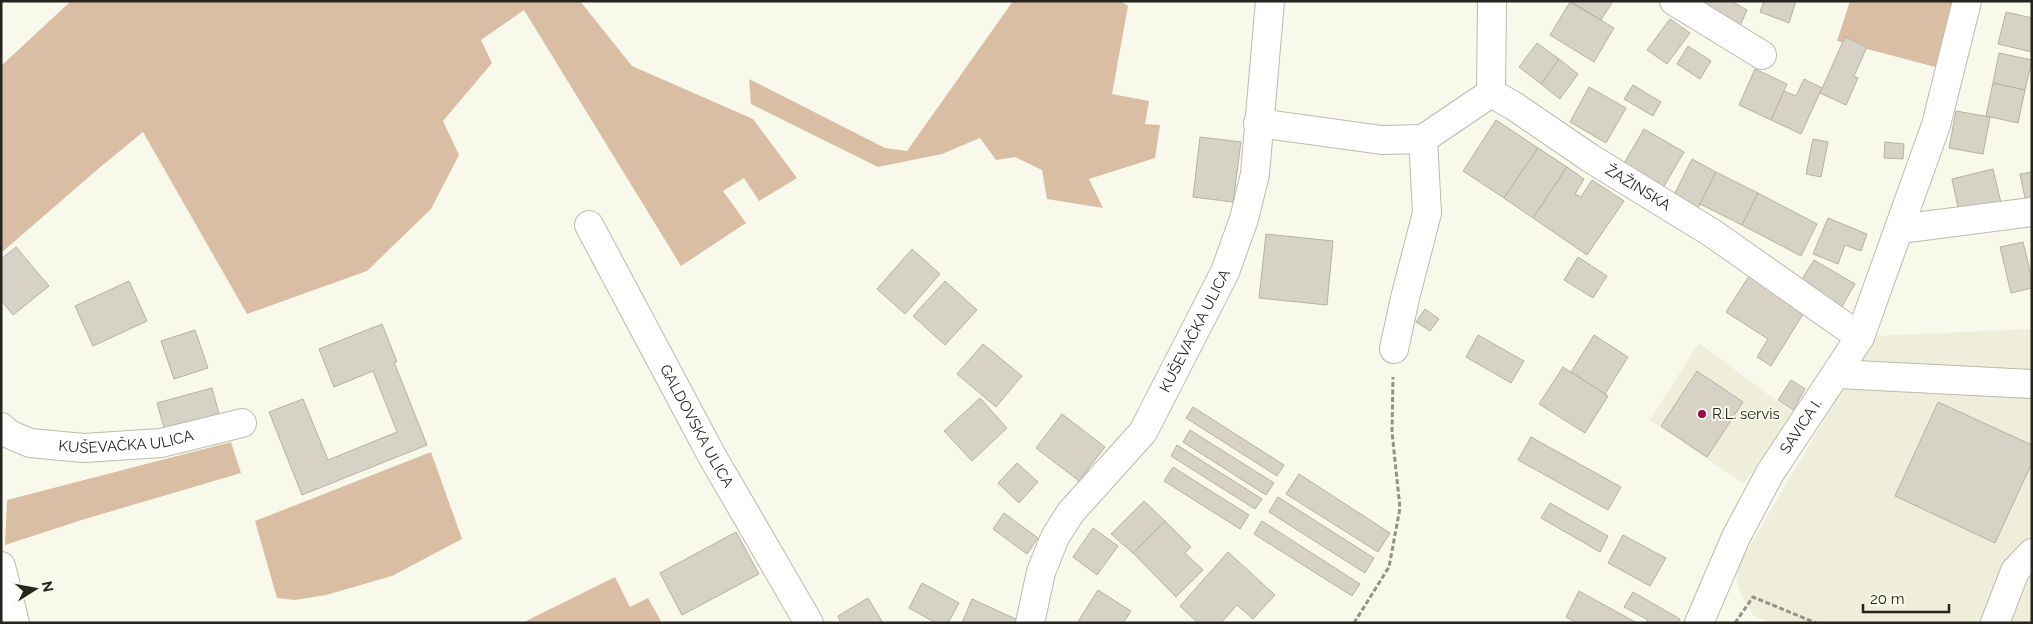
<svg xmlns="http://www.w3.org/2000/svg" width="2033" height="624" font-family="Raleway,sans-serif">
<rect width="100%" height="100%" fill="#f8f8eb"/>
<g fill="#efeeda">
<path d="M2032 329V623H1772L1754 616 1742 596 1736 580 1740 562 1874 336Z"/>
<path d="M1699 343 1793 413 1744 484 1650 420Z"/>
</g>
<g fill="#dabea4">
<path d="M71 1H580L632 66 753 119 797 178 759 201 744 178 723 191 746 223 681 266 524 10 481 40 492 63 443 121 459 155 431 209 367 271 247 314 143 132 98 169 1 253V66Z"/>
<path d="M1013 1H1121L1128 6 1112 94 1149 101 1145 124 1160 125 1155 158 1089 179 1103 208 1047 199 1042 170 1015 157 996 160 980 138 942 154 878 167 751 104 749 79 885 148 907 151Z"/>
<path d="M1850 1H1954L1939 68 1837 41Z"/>
<path d="M231 442 241 473 85 519 5 545 7 500Z"/>
<path d="M431 452 462 539 392 576 326 595 295 600 277 598 255 521Z"/>
<path d="M615 577 630 607 648 598 662 623H527L526 621Z"/>
</g>
<g fill="#d7d2c6" stroke="#b6b1a5">
<path d="M1570 1H1613L1601 20Z"/>
<path d="M1705 1H1731L1747 10 1739 28 1701 9Z"/>
<path d="M1764 1H1796L1789 23 1760 12Z"/>
<path d="M1570 2 1614 28 1594 62 1550 35Z"/>
<path d="M2006 12 2032 18V52L1998 44Z"/>
<path d="M1670 19 1690 33 1667 64 1647 50Z"/>
<path d="M1845 37 1867 47 1854 76 1858 78 1846 105 1820 93Z"/>
<path d="M1537 43 1559 59 1541 84 1519 67Z"/>
<path d="M1688 46 1711 61 1700 79 1677 64Z"/>
<path d="M1999 53 2032 60 2025 90 1993 83Z"/>
<path d="M1559 59 1578 74 1560 99 1541 84Z"/>
<path d="M1755 69 1787 84 1771 120 1739 105Z"/>
<path d="M1804 79 1822 88 1801 134 1771 120 1784 91 1796 96Z"/>
<path d="M1993 83 2025 90 2018 123 1986 116Z"/>
<path d="M1633 85 1661 102 1653 116 1624 99Z"/>
<path d="M1589 87 1626 108 1606 143 1570 122Z"/>
<path d="M1956 111 1990 117 1983 154 1949 148Z"/>
<path d="M1496 120 1538 148 1504 198 1463 171Z"/>
<path d="M1644 129 1684 152 1663 188 1623 165Z"/>
<path d="M1200 137 1241 142 1233 202 1193 197Z"/>
<path d="M1813 139 1828 142 1821 177 1806 174Z"/>
<path d="M1885 142 1904 144 1903 159 1884 158Z"/>
<path d="M1538 148 1567 167 1533 218 1504 198Z"/>
<path d="M1692 159 1716 172 1698 208 1674 195Z"/>
<path d="M1567 167 1584 179 1575 194 1581 197 1592 180 1624 201 1587 255 1533 218Z"/>
<path d="M1993 169 2002 207 1960 217 1952 179Z"/>
<path d="M1716 172 1758 193 1742 225 1700 204Z"/>
<path d="M2032 172V211L2028 212 2020 174Z"/>
<path d="M1758 193 1817 224 1801 256 1742 225Z"/>
<path d="M1828 218 1867 234 1861 251 1845 245 1838 264 1813 254Z"/>
<path d="M1266 234 1333 241 1327 305 1259 298Z"/>
<path d="M2023 242 2032 279V288L2011 293 2000 247Z"/>
<path d="M16 247 49 286 13 315 1 300V259Z"/>
<path d="M912 249 940 274 905 314 877 289Z"/>
<path d="M1578 257 1607 276 1593 298 1564 280Z"/>
<path d="M1814 260 1855 284 1837 315 1795 290Z"/>
<path d="M1749 276 1805 311 1771 366 1757 357 1768 339 1726 312Z"/>
<path d="M129 281 147 321 93 346 75 306Z"/>
<path d="M945 281 977 310 945 345 913 316Z"/>
<path d="M1425 309 1439 319 1430 331 1416 322Z"/>
<path d="M382 324 397 362H394L427 445 302 495 269 412 303 399 328 460 397 432 373 371 334 387 319 349Z"/>
<path d="M195 330 208 368 174 379 161 341Z"/>
<path d="M1478 335 1524 361 1511 383 1466 357Z"/>
<path d="M1594 335 1628 357 1605 394 1571 372Z"/>
<path d="M983 344 1022 376 996 407 957 374Z"/>
<path d="M1563 367 1608 396 1585 433 1539 404Z"/>
<path d="M1697 371 1743 402 1707 457 1661 426Z"/>
<path d="M1791 380 1805 389 1793 410 1778 400Z"/>
<path d="M212 388 221 421 166 435 157 403Z"/>
<path d="M980 398 1007 428 972 461 944 431Z"/>
<path d="M1938 402 2032 445V463L1995 543 1895 496Z"/>
<path d="M1193 407 1284 465 1277 476 1186 418Z"/>
<path d="M1062 414 1105 447 1079 481 1036 448Z"/>
<path d="M1190 430 1274 483 1266 495 1183 442Z"/>
<path d="M1531 437 1621 487 1608 510 1518 460Z"/>
<path d="M1177 445 1262 499 1255 509 1171 456Z"/>
<path d="M1017 463 1038 482 1019 503 998 483Z"/>
<path d="M1173 467 1249 515 1240 529 1164 481Z"/>
<path d="M1299 474 1390 533 1378 552 1286 494Z"/>
<path d="M1278 497 1374 558 1365 573 1269 512Z"/>
<path d="M1144 501 1165 521 1133 553 1111 534Z"/>
<path d="M1550 503 1608 536 1600 552 1541 518Z"/>
<path d="M1004 513 1038 538 1027 554 993 529Z"/>
<path d="M1165 521 1191 547 1185 553 1203 570 1176 597 1133 553Z"/>
<path d="M1262 521 1360 584 1352 596 1254 534Z"/>
<path d="M1093 528 1118 546 1097 575 1073 557Z"/>
<path d="M736 532 759 574 682 615 660 573Z"/>
<path d="M1623 535 1666 558 1650 586 1608 563Z"/>
<path d="M1228 552 1275 595 1253 619 1237 605 1221 623H1198L1180 606Z"/>
<path d="M922 583 959 603 948 623H936L909 608Z"/>
<path d="M1098 590 1131 611 1123 623H1077Z"/>
<path d="M1579 591 1637 623H1576L1566 617Z"/>
<path d="M1633 592 1680 619 1678 623H1646L1648 620 1624 607Z"/>
<path d="M868 598 883 623H841L838 616Z"/>
<path d="M972 599 1022 622 1021 623H962Z"/>
</g>
<g fill="none" stroke-linecap="round" stroke-linejoin="round">
<defs>
<g id="minor">
<path d="M1674 1 1762 55"/>
<path id="s1" d="M1491 93 1514 106 1590 158 1712 233 1860 337"/>
<path d="M1491 93 1492 1"/>
<path d="M1258 123 1382 140 1423 139 1491 93"/>
<path id="s2" d="M589 225 712 456 809 623"/>
<path d="M1900 229 2032 212"/>
<path d="M1394 349 1405 298 1427 213 1423 139"/>
<path d="M1837 374 2032 384"/>
<path id="s3" d="M1 427 9 434 30 443 84 448 161 443 242 423"/>
<path d="M1 566 15 623"/>
<path id="s4" d="M1030 623 1041 572 1055 537 1071 512 1143 432 1225 272 1244 219 1255 174 1270 1"/>
<path id="s5" d="M1699 623 1736 537 1770 473 1860 337 1936 125 1967 1"/>
<path d="M1995 623 2015 571 2032 553"/>
</g>
</defs>
<use href="#minor" stroke="#bbbbaf" stroke-width="30"/>
<g stroke="#929289" stroke-width="3" stroke-dasharray="5 2.5" stroke-linecap="butt">
<path d="M1354 623 1389 567 1400 508 1392 432 1393 377"/>
<path d="M1735 623 1753 597 1816 623"/>
</g>
<use href="#minor" stroke="#fff" stroke-width="28"/>
</g>
<circle fill="#a10848" stroke="#f8f8eb" stroke-width="2" cx="1702" cy="414" r="5"/>
<g text-anchor="middle" dominant-baseline="central" stroke-width="4" stroke-linejoin="round" paint-order="stroke">
<g font-size="15" fill="#252520" stroke="#f8f8eb">
<text stroke="none"><textPath href="#s1" startOffset="175">ŽAŽINSKA</textPath></text>
<text stroke="none"><textPath href="#s4" startOffset="341">KUŠEVAČKA ULICA</textPath></text>
<text stroke="none"><textPath href="#s2" startOffset="228">GALDOVSKA ULICA</textPath></text>
<text stroke="none"><textPath href="#s5" startOffset="222">SAVICA I.</textPath></text>
<text stroke="none"><textPath href="#s3" startOffset="130">KUŠEVAČKA ULICA</textPath></text>
</g>
<g font-size="15" fill="#252520" stroke="#f8f8eb" text-anchor="start">
<text x="1712" y="414">R.L. servis</text>
</g>
</g>
<rect width="2033" height="624" fill="none" stroke="#252520" stroke-width="5"/>
<g transform="translate(35 589) rotate(79)" stroke="#f8f8eb" stroke-width="4" paint-order="stroke">
<path d="M0-4L9 19L0 12L-9 19Z" fill="#252520"/>
<text y="-8" font-size="14" font-weight="bold" text-anchor="middle" fill="#252520">N</text>
</g>
<path d="M1863 604v8h86v-8" fill="none" stroke="#252520" stroke-width="2.5"/>
<text x="1870" y="604" font-size="15" fill="#252520" stroke="#f8f8eb" stroke-width="4" paint-order="stroke">20 m</text>
</svg>
